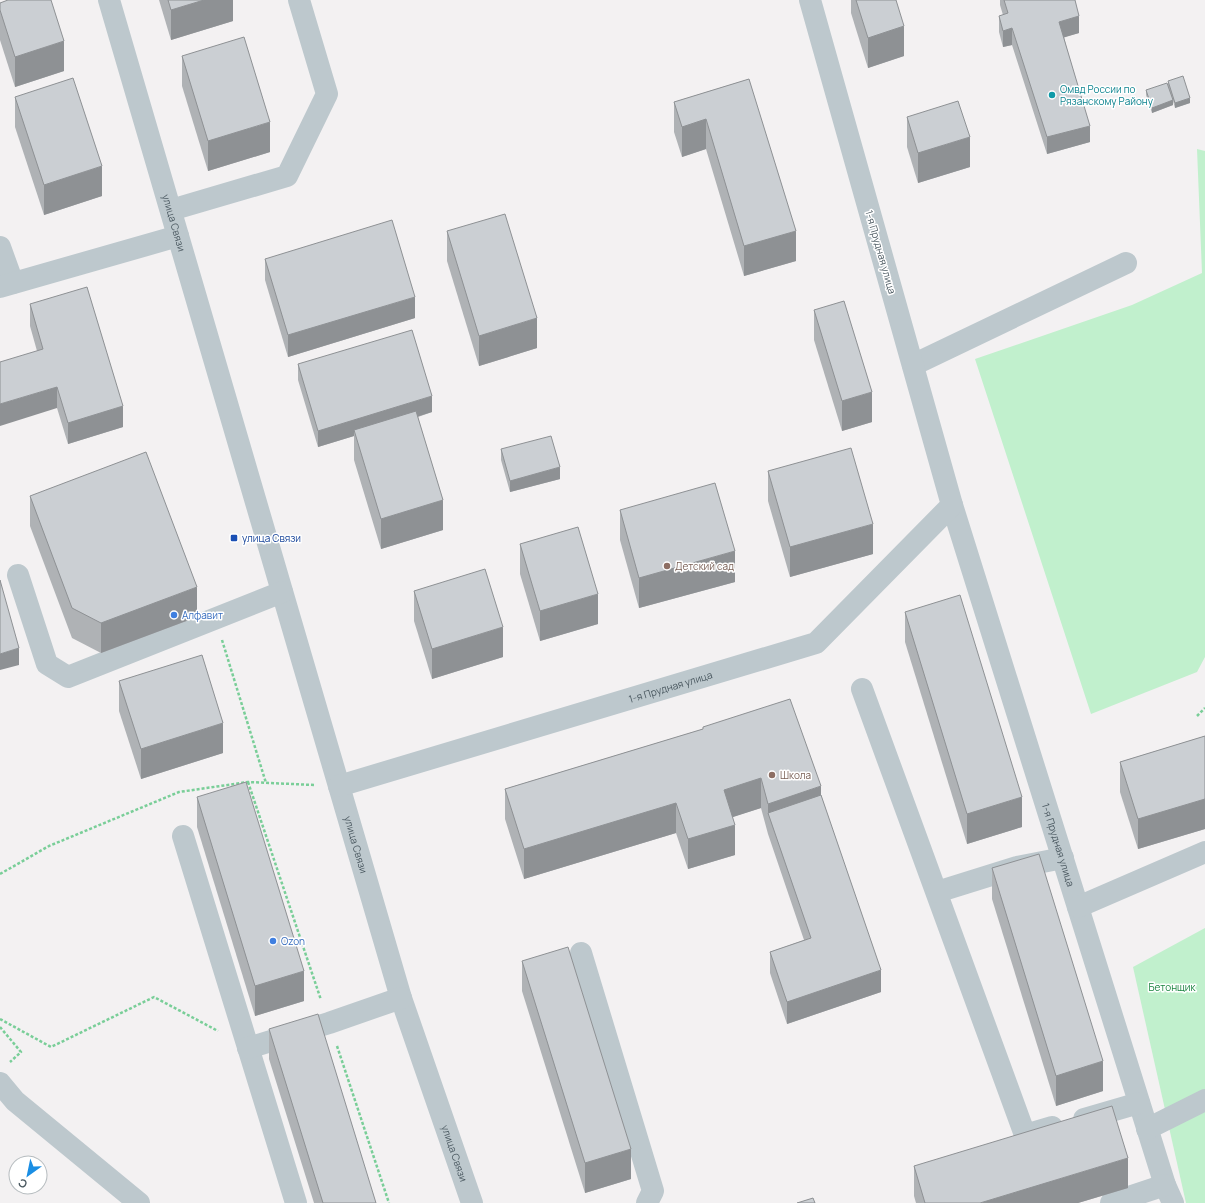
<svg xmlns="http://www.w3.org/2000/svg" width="1205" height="1203" font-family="Manrope,sans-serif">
<rect width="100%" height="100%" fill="#f3f1f2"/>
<g fill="#c1f0cd">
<path d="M1197 149 1205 151V657L1197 672 1091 714 975 359 1132 305 1202 273Z"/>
<path d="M1205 928V1203H1186L1133 967Z"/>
</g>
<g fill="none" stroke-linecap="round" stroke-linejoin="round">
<g stroke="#79ce98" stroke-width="2.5" stroke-dasharray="3 2" stroke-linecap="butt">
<path d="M222 640 266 783"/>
<path d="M1197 716 1205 708"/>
<path d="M248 782 321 1000"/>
<path d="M0 874 49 846 179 792 248 782 314 785"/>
<path d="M0 1019 51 1047 154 997 218 1031"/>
<path d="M0 1027 21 1052 10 1062"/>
<path d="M337 1046 389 1203"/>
</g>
<g stroke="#bdc8cd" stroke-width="22">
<path id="s1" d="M109 0 401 998 472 1203"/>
<path d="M171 210 287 176 327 94 299 0"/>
<path d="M0 247 13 283"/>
<path d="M0 287 178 236"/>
<path d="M913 365 1126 263"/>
<path id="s2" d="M952 505 1165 1185 1173 1203"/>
<path d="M18 575 47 664 68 677 282 592"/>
<path d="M862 689 1025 1135 1052 1127"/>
<path id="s3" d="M339 786 816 643 952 505 810 0"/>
<path d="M183 836 296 1203"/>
<path d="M937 892 1017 867 1063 858"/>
<path d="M1078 907 1205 852"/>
<path d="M581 953 653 1191 647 1203"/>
<path d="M248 1048 329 1023 401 998"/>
<path d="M0 1083 15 1101 139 1203"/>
<path d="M1084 1119 1139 1103"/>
<path d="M1147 1129 1205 1100"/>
<path d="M1111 1203 1165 1185"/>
</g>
</g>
<g fill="#afb2b5">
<path d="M159 0H233V21L171 40Z"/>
<path d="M851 0H896L904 56 868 68 851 13Z"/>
<path d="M1000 0H1075L1079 33 1064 37 1090 142 1047 154 1012 45 1003 47 999 32V16L1003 15 1000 5Z"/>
<path d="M0 3 64 71 15 87 0 40Z"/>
<path d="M182 56 270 152 208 171 182 86Z"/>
<path d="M749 79 796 261 744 276 706 149 682 157 674 132V102Z"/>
<path d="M1168 81 1190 103 1175 108 1173 101V105L1152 113 1146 95V90L1168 86Z"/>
<path d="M15 97 102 196 44 215 15 127Z"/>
<path d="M907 117 970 167 918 183 907 147Z"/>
<path d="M447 231 537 348 479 366 447 261Z"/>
<path d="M265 259 415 318 288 357 265 280Z"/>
<path d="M30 304 123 427 68 444 57 408 37 351 30 326Z"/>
<path d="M814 310 872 422 842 431 814 340Z"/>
<path d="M298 364 432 412 418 417 443 530 381 549 354 460V436L318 447 298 380Z"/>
<path d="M501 449 560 479 510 492 501 460Z"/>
<path d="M768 471 873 554 790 577 768 501Z"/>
<path d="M30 496 197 617 101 653 72 638 30 526Z"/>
<path d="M620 510 735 582 639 608 620 540Z"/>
<path d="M520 544 598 624 540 641 520 574Z"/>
<path d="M414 591 503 657 432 679 414 621Z"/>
<path d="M905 612 1022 827 967 844 905 642Z"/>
<path d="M119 681 223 753 141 779 119 711Z"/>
<path d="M703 727 821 795 881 992 787 1024 770 973V952L804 940 768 834 761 808 732 817 735 855 688 869 676 833 524 879 505 819V789L703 729Z"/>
<path d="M1205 736V829L1138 849 1120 792V762Z"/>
<path d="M197 797 304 1001 255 1016 197 827Z"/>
<path d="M992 868 1103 1091 1056 1106 992 899Z"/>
<path d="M522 961 631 1179 585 1193 522 991Z"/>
<path d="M269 1029 376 1203H314L269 1059Z"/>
<path d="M914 1166 1128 1188 1078 1203H916L914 1196Z"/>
</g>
<g fill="#8e9194">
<path d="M204 0H233V21L171 40V10Z"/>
<path d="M1079 16V33L1059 39V22Z"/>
<path d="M904 26V56L868 68V38Z"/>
<path d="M1012 28V45L1003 47V31Z"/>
<path d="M64 41V71L15 87V57Z"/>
<path d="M1190 98V103L1175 108V103Z"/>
<path d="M1173 100V105L1152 113V108Z"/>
<path d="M706 119V149L682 157V127Z"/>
<path d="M270 122V152L208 171V141Z"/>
<path d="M1090 126V142L1047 154V137Z"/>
<path d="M970 137V167L918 183V153Z"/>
<path d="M102 166V196L44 215V185Z"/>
<path d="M796 231V261L744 276V246Z"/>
<path d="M415 297V318L288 357V335Z"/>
<path d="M537 318V348L479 366V336Z"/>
<path d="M57 387V408L0 426V404Z"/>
<path d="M872 392V422L842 431V401Z"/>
<path d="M432 396V412L356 436 354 430V436L318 447V431Z"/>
<path d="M123 406V427L68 444V423Z"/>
<path d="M560 467V479L510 492V481Z"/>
<path d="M443 500V530L381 549V519Z"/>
<path d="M873 524V554L790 577V547Z"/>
<path d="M735 551V582L639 608V578Z"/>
<path d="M197 587V617L101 653V623Z"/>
<path d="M598 594V624L540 641V611Z"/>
<path d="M503 627V657L432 679V649Z"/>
<path d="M19 648V665L0 670V654Z"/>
<path d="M223 723V753L141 779V749Z"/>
<path d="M761 778V808L724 820V790Z"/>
<path d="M821 786V816L768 813V804Z"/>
<path d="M1022 797V827L967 844V814Z"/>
<path d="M1205 799V829L1138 849V819Z"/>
<path d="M676 803V833L524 879V849Z"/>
<path d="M735 825V855L688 869V839Z"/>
<path d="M881 970V992L787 1024V1002Z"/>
<path d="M304 971V1001L255 1016V986Z"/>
<path d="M1103 1061V1091L1056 1106V1076Z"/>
<path d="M631 1149V1179L585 1193V1163Z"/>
<path d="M1128 1158V1188L1078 1203H980Z"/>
</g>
<g fill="#cbcfd3" stroke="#8e9194">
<path d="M8 0H51L64 41 15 57 0 10V3Z"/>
<path d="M168 0H204L171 10Z"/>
<path d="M856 0H896L904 26 868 38Z"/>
<path d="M1004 0H1075L1079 16 1059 22 1090 126 1047 137 1012 28 1003 31 999 16 1008 13Z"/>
<path d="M244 37 270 122 208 141 182 56Z"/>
<path d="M1183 76 1190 98 1175 103 1168 81Z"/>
<path d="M73 78 102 166 44 185 15 97Z"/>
<path d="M749 79 796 231 744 246 706 119 682 127 674 102Z"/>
<path d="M1167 83 1173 100 1152 108 1146 90Z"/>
<path d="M958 101 970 137 918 153 907 117Z"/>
<path d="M505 214 537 318 479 336 447 231Z"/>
<path d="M392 220 415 297 288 335 265 259Z"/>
<path d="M87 287 123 406 68 423 57 387 0 404V362L43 349 30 304Z"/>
<path d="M844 301 872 392 842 401 814 310Z"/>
<path d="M412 330 432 396 318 431 298 364Z"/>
<path d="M416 411 443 500 381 519 354 430Z"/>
<path d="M551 436 560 467 510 481 501 449Z"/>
<path d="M851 448 873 524 790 547 768 471Z"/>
<path d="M146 452 197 587 101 623 72 608 30 496Z"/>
<path d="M715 483 735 551 639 578 620 510Z"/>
<path d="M578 527 598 594 540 611 520 544Z"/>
<path d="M485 569 503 627 432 649 414 591Z"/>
<path d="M0 580 19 648 0 654Z"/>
<path d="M960 595 1022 797 967 814 905 612Z"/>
<path d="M202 655 223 723 141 749 119 681Z"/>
<path d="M790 699 821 786 768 804 761 778 724 790 735 825 688 839 676 803 524 849 505 789 703 729V727Z"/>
<path d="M1205 736V799L1138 819 1120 762Z"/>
<path d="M246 782 304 971 255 986 197 797Z"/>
<path d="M821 795 881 970 787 1002 770 952 811 938 768 813Z"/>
<path d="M1039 854 1103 1061 1056 1076 992 868Z"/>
<path d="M568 947 631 1149 585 1163 522 961Z"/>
<path d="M318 1014 376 1203H323L269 1029Z"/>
<path d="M1112 1106 1128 1158 980 1203H925L914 1166Z"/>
<path d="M813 1198 815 1203H797Z"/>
</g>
<circle fill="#0f9aa8" stroke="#fff" stroke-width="1.5" cx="1052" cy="95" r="4"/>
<rect fill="#1a4fb4" stroke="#fff" stroke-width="1.5" x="230" y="534" width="8" height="8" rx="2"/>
<g fill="#8d6e63" stroke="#fff" stroke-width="1.5">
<circle cx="667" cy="566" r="4"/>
<circle cx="772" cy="775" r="4"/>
</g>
<g fill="#3f7fe0" stroke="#fff" stroke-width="1.5">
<circle cx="174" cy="615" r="4"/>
<circle cx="273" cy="941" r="4"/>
</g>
<g text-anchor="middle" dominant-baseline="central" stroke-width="3" stroke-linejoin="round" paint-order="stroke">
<g font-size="10" fill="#0d838f" stroke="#fff" text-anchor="start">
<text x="1060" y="89">Омвд России по<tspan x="1060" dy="12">Рязанскому Району</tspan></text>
</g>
<g font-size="10" fill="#49575f" stroke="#fff">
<text stroke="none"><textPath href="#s1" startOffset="232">улица Связи</textPath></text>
<text transform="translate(881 252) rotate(74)">1-я Прудная улица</text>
<text stroke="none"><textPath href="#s3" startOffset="346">1-я Прудная улица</textPath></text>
<text stroke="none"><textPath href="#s1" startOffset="880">улица Связи</textPath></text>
<text stroke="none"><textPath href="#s2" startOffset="356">1-я Прудная улица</textPath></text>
<text stroke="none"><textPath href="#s1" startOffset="1204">улица Связи</textPath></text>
</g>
<g font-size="10" fill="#164399" stroke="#fff" text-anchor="start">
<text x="242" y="538">улица Связи</text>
</g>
<g font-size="10" fill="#785e54" stroke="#fff" text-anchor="start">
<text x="675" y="566">Детский сад</text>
<text x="780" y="775">Школа</text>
</g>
<g font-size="10" fill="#366cbe" stroke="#fff" text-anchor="start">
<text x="182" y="615">Алфавит</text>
<text x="281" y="941">Ozon</text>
</g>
<g font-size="10" fill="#18823e" stroke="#fff">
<text x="1172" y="987">Бетонщик</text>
</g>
</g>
<g transform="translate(28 1175) rotate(213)"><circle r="19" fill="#ffffff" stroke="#b6bcbf"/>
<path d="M0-3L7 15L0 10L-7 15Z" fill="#1a8ee4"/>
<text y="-6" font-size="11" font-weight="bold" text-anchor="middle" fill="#49575f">С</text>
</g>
</svg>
